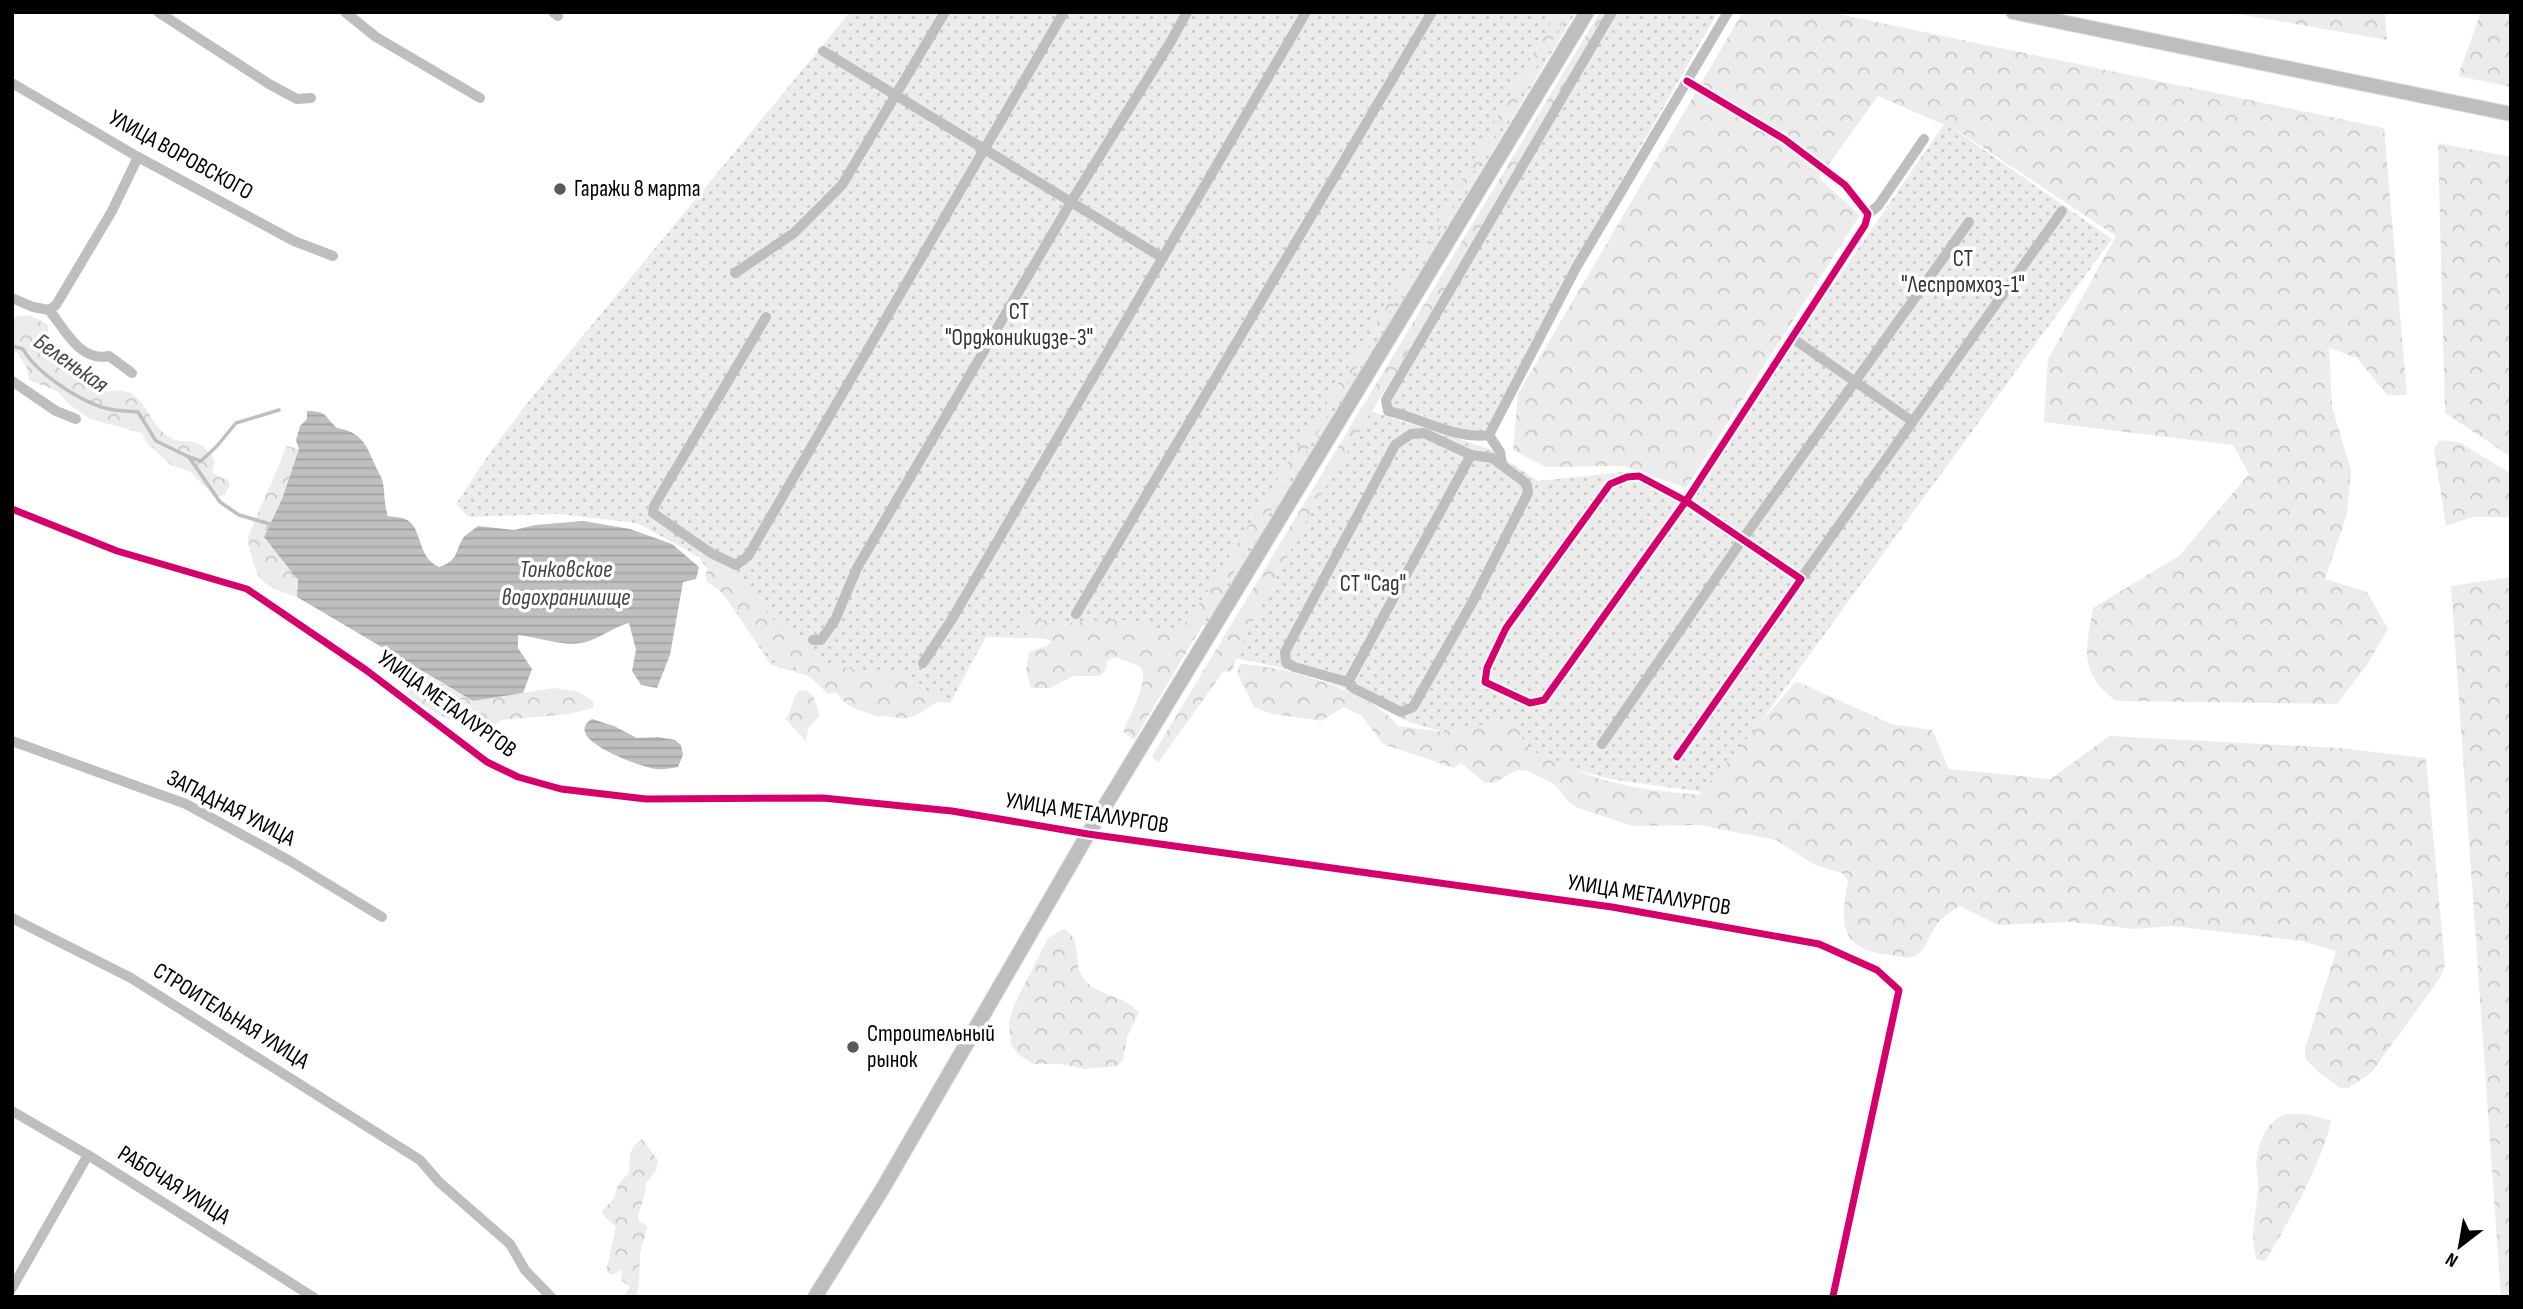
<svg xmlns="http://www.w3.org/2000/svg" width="2523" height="1309" font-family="'Sofia Sans Condensed',sans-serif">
<defs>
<pattern id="grass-dots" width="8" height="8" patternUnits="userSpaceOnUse" patternTransform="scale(1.75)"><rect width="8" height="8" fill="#ececec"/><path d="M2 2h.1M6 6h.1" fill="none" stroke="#c9c9c9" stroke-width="1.8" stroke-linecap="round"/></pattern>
<pattern id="forest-crowns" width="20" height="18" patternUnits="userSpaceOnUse" patternTransform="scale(1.75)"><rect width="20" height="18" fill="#ececec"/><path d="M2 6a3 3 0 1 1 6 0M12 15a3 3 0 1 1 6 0" fill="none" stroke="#c9c9c9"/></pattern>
<pattern id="water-rules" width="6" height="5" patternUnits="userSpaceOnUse" patternTransform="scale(1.75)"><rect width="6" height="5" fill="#bfbfbf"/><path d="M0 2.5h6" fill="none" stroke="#a2a2a2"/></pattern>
</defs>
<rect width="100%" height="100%" fill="#fff"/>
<g fill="url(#grass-dots)">
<path d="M850 12H1576L1209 623 1162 642 986 637 950 703 880 697 771 665 699 557 637 523 558 514 468 517 456 504 491 451 529 401Z"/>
<path d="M1616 12H1718L1574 263 1487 430C1462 437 1439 420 1415 413 1408 411 1400 410 1392 408V399Z"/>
<path d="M1945 123 2112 239 1709 793 1610 779 1408 722C1344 682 1294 669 1220 655L1361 408 1490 449 1538 481 1624 472 1652 480 1684 500Z"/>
</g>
<g fill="url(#forest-crowns)">
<path d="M1557 12H1569L1134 740 1123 731C1130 714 1149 685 1141 667L1115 657 1107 661 1106 669 1100 676H1073L1050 688H1031L1026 670 1029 652 1046 646 1052 641C1036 636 1022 637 1016 620L1025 618 1068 623 1113 619 1131 621 1166 631 1174 630 1190 619 1424 247Z"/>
<path d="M1600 12H1616L1313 508 1240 647 1232 671 1223 672 1158 763 1152 756Z"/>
<path d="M1743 12H1828L2384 128 2407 395H2387L2357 358 2329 348 2332 407 2351 470 2347 514 2325 579 2367 592 2388 629 2367 665 2337 704 2116 701C2078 672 2086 650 2093 608L2180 555 2249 474 2233 445 2044 422 2048 359 2116 236 1958 131 1878 96 1819 178 1860 215 1686 488 1624 466 1546 467 1513 450 1518 394Z"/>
<path d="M2227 12H2385L2387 40Z"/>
<path d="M2481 12H2511V87L2458 76Z"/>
<path d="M2438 143 2511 157V457L2445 413Z"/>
<path d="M12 314 14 317 30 315 48 325C49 334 48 344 50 353 54 370 92 383 108 392 143 383 145 418 165 434 185 450 195 429 215 461L212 473 228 480 230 484 225 495 215 497 189 471 171 465 157 452 147 443 142 433 90 419 69 404 57 391 29 380 27 368 17 352 12 355Z"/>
<path d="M2440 440 2459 442 2511 474V517H2472L2446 526 2434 449Z"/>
<path d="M287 446 299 449 282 499 264 537 298 580 297 597C286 593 270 589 261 579 255 573 248 546 248 537Z"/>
<path d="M719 561C746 577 755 602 776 622 786 631 798 636 810 641 813 649 815 655 821 660 833 669 890 674 906 672L909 682 924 690 941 693 938 701C928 708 913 720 900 718 889 717 888 715 876 717 868 712 862 712 854 708 846 705 841 698 836 692L828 694 810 677 786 662 763 642 718 589 707 582 705 575 711 564Z"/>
<path d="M2511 577V1297H2501L2451 586Z"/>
<path d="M1240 664C1281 665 1374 692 1398 726L1445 732 1472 725H1492L1507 716C1531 721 1514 737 1529 748 1540 756 1555 762 1568 766 1581 771 1594 778 1608 781 1638 789 1669 792 1699 795L1796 681 1892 724 1932 730 1949 769 2051 779 2109 736 2340 748 2426 758 2445 965 2440 978 2371 1073 2348 1088H2340L2318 1072 2305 1058V1049L2336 951 2302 941 2172 926 2134 929 2071 922 1999 925 1959 906C1952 911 1943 917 1938 923 1930 933 1927 948 1917 955 1909 960 1899 956 1890 955 1839 949 1840 925 1848 881L1842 873 1815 865 1776 840 1699 825 1633 826 1578 808 1570 803 1553 783 1527 771 1517 770 1494 783H1485L1461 763 1454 768 1383 744 1361 715 1344 707 1321 721 1273 714 1254 707 1237 673Z"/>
<path d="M421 672 473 701 553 688 577 691 594 702 593 708 570 714 502 720 485 731 473 729 439 715 408 696 407 689 419 679Z"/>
<path d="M807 690 813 696 820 715 808 729 806 742 786 719C792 711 792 700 798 691Z"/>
<path d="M1063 929C1084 939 1072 962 1083 978 1096 997 1126 994 1139 1013L1127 1037 1123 1060 1117 1066 1085 1069 1061 1064H1033L1018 1054 1011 1045 1009 1022 1014 1005 1048 938Z"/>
<path d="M2286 1114H2304L2331 1120C2323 1161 2288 1224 2265 1261L2257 1260C2249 1235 2256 1216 2258 1190 2259 1179 2255 1168 2257 1157 2259 1140 2269 1119 2286 1114Z"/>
<path d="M642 1139 658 1160 656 1171 646 1183C646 1197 639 1207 638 1220L647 1226C646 1236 641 1246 640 1255 639 1270 641 1282 636 1297H623L630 1287 621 1280 622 1270 612 1275 606 1272 616 1227 602 1214C604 1206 609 1205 613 1199 621 1185 613 1186 629 1174 630 1158 628 1148 642 1139Z"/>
</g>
<g fill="url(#water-rules)">
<path d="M307 411C327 411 324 416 337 428 360 432 366 443 374 463 377 470 382 477 383 483 385 495 384 505 388 516 393 517 400 517 405 519 423 526 416 557 439 567 460 560 454 551 464 537 468 533 474 529 478 526L514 530 535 525 583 521 630 529 672 544 699 567 696 579 683 582 670 655 657 688 641 685 632 671 636 650 629 623C614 627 603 636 589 641 567 649 540 637 518 635V648L532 669 523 693 473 701 297 597 298 580 264 537 282 499 299 449 296 440 300 426 307 419Z"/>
<path d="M592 719 614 726 637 738 658 737 675 740 681 745 683 755 678 767C671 768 663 770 656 769 641 767 560 739 592 719Z"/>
</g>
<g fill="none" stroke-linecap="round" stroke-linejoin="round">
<g stroke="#bfbfbf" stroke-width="3.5">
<path d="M12 346 23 349C36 373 82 403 109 409 118 411 128 411 138 412L156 441 189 457 220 502 239 515 270 524"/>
<path d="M189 457 201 461 217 446 236 423 279 410"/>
</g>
<defs>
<g id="major">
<path d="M2013 12 2511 114"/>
<path d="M815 1297 883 1188 1088 834 1587 12"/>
</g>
</defs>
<use href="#major" stroke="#dbdbdb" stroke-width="16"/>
<g stroke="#bebebe" stroke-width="10">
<path d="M158 12 269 84 297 99 311 98"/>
<path d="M345 12 376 37 480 98"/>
<path d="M553 12 558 16"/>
<path d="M1612 12 1386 400 1388 411C1422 418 1455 440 1489 435L1577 266 1728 12"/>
<path d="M823 51 1163 258"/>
<path d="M12 83 138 157 294 241 333 256"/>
<path d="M1868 214 1878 206 1924 139"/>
<path d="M735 273 794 233 842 185 945 12"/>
<path d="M12 298 33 307 49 310C66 331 80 362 109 356L132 373"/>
<path d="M49 310 56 305 112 211 138 157"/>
<path d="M766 317 654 506 653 513 711 553 736 565 748 556 1064 12"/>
<path d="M1792 338 1912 421"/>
<path d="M12 381 56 411 76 419"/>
<path d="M1489 435 1500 452 1502 464"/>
<path d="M12 509 117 551 247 589 366 670 487 762 518 777 561 789 646 799 823 798 952 811 1088 834 1612 907 1819 944 1877 970 1899 990 1833 1296"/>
<path d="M1801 579 2062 211"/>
<path d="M1076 614 1432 12"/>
<path d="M813 640H821L835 620 857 568 1071 202 1170 43 1187 12"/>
<path d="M923 663 952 619 1306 12"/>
<path d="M1348 682 1294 667 1286 662 1285 652 1395 445 1411 434 1424 433 1471 455 1492 458 1522 480 1527 485 1528 493 1473 601 1413 707 1401 712 1353 688 1348 682 1471 455"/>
<path d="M12 741 186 804 290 861 382 917"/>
<path d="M1602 744 1742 540 1969 222"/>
<path d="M1677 757 1801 579 1686 501 1544 700 1530 703 1485 682 1487 668 1506 628 1610 484 1627 477 1639 476 1686 501 1865 225 1868 214 1845 185 1784 139 1687 81"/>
<path d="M12 918 131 978 420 1160 439 1182 510 1244 525 1270 551 1297"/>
<path d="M12 1111 88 1155 313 1297"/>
<path d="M12 1288 88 1155"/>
</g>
<use href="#major" stroke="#bebebe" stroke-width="14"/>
<defs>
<g id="cycleway">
<path d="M12 509 117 551 247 589 366 670 487 762 518 777 561 789 646 799 823 798 952 811 1088 834 1612 907 1819 944 1877 970 1899 990 1833 1296"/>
<path d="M1677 757 1801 579 1686 501 1544 700 1530 703 1485 682 1487 668 1506 628 1610 484 1627 477 1639 476 1686 501 1865 225 1868 214 1845 185 1784 139 1687 81"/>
</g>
</defs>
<use href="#cycleway" stroke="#fff" stroke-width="11"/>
<use href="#cycleway" stroke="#d6006c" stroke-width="7"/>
</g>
<g fill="#595959" stroke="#fff" stroke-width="2.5">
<circle cx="560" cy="189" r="7"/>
<circle cx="853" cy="1047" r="7"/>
</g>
<g text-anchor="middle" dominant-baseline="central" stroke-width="7" stroke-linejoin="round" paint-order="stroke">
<g font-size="23" fill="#000" stroke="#fff">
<text transform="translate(181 155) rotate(29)">УЛИЦА ВОРОВСКОГО</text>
<text transform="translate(447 704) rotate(36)">УЛИЦА МЕТАЛЛУРГОВ</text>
<text transform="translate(231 808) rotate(27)">ЗАПАДНАЯ УЛИЦА</text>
<text transform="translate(1087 813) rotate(9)">УЛИЦА МЕТАЛЛУРГОВ</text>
<text transform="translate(1649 895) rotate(9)">УЛИЦА МЕТАЛЛУРГОВ</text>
<text transform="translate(231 1016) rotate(32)">СТРОИТЕЛЬНАЯ УЛИЦА</text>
<text transform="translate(174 1185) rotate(32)">РАБОЧАЯ УЛИЦА</text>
</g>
<g font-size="23" fill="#000" stroke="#fff" text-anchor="start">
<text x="574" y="189">Гаражи 8 марта</text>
<text x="867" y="1034">Строительный<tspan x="867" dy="26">рынок</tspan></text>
</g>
<g font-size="23" fill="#333" stroke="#fff">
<text x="1963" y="259">СТ<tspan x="1963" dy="26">"Леспромхоз-1"</tspan></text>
<text x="1019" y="312">СТ<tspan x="1019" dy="26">"Орджоникидзе-3"</tspan></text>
<text x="1373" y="584">СТ "Сад"</text>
</g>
<g font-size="24" font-style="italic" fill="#444" stroke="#fff">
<text transform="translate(71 363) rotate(35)">Беленькая</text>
<text x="566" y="569">Тонковское<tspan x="566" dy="28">водохранилище</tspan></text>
</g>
</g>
<rect width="2523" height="1309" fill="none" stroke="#000000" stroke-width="28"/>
<g transform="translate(2460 1246) rotate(211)" stroke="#ffffff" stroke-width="5" paint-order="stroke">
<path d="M0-5L12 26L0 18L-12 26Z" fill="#000000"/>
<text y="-10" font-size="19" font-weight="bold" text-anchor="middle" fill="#000000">N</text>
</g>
</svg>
